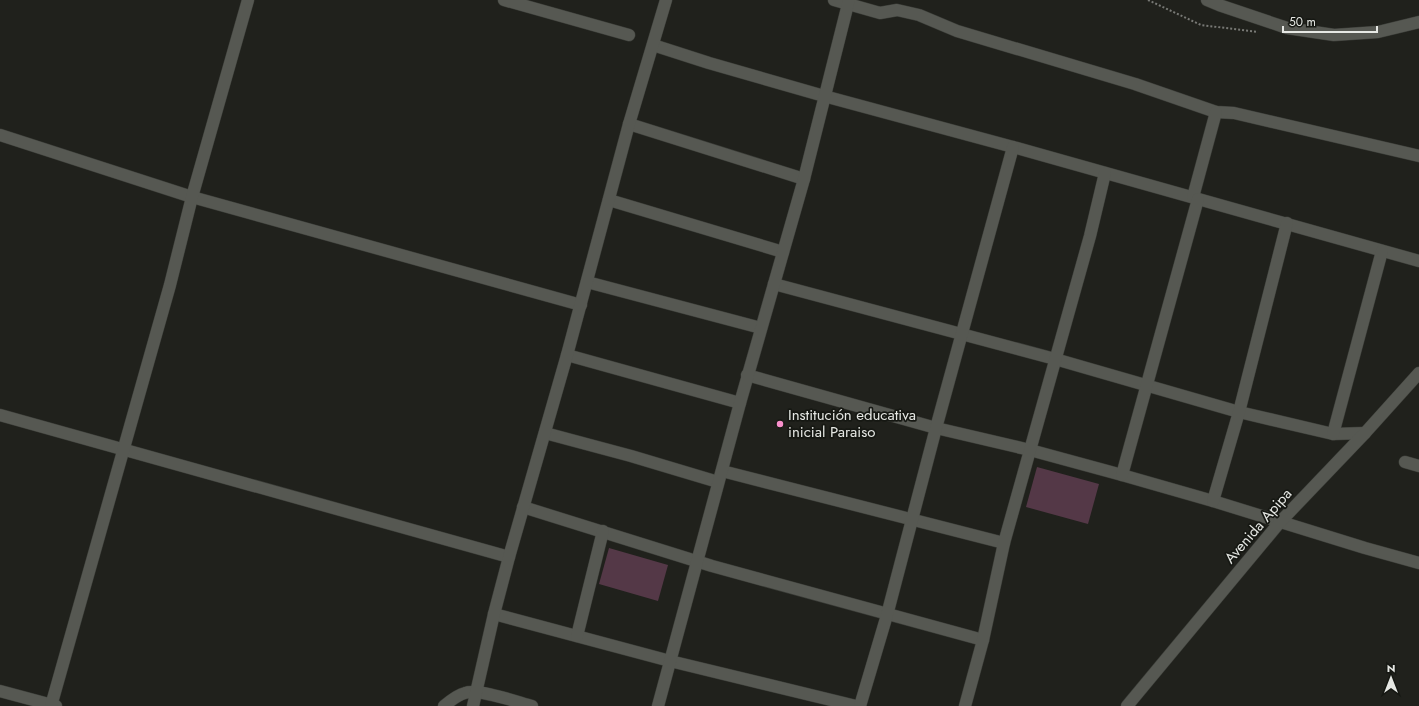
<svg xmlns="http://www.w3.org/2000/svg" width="1419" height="706" font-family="Jost,sans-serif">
<rect width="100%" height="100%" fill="#20211c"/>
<g fill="#543847">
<path d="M1037 467 1099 484 1088 524 1026 507Z"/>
<path d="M609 548 668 565 658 601 599 584Z"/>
</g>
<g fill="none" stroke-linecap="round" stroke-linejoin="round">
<defs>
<g id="minor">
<path d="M504 0 629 35"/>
<path d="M834 0 880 13 897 10 919 15 957 31 1135 84 1216 112 1234 113 1419 156"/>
<path d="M1207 0 1219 5 1287 28 1334 35 1378 32 1419 22"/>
<path d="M653 45 709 63 824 96 1013 147 1419 261"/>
<path d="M629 124 804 179"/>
<path d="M0 135 192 197 581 305"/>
<path d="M1193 197 1216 112"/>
<path d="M609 200 783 252"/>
<path d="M587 282 761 328"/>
<path d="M774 284 1055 359 1239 412 1333 434 1365 433"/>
<path d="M567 355 740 403"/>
<path d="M747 375 936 428 1030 450 1122 475 1213 501 1365 548 1419 563"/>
<path d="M0 415 509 557"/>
<path d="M545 433 631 456 718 482"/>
<path d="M1333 434 1382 251"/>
<path d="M1405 462 1419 466"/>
<path d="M722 471 1004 543"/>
<path d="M1122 475 1198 199"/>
<path d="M1213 501 1239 412 1287 223"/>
<path d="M523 507 712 566 983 640"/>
<path d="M494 614 670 661 856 706"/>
<path d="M577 636 603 531"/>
<path d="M0 691 56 706"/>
<path d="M51 706 170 285 192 197 248 0"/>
<path d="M444 706C450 701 457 695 465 693 478 688 517 702 532 706"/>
<path d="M473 706 494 614 509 557 567 355 629 124 666 0"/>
<path d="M658 706 740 403 804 179 849 0"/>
<path d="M860 706 887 615 936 428 1013 147"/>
<path d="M965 706 983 640 1004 543 1090 236 1105 173"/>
<path d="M1127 706 1280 522 1365 433 1419 373"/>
</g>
</defs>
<use href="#minor" stroke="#3a3c37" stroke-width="13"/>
<path stroke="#787975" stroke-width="2" stroke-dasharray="2 2" stroke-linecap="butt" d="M1148 0 1201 25 1258 32"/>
<use href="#minor" stroke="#565852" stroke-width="12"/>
</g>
<circle fill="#f890cb" stroke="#161813" stroke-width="1.5" cx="780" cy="424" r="4"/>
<g text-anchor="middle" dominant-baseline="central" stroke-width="3.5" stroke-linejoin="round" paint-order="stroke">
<g font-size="15" fill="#e6e8e4" stroke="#161813" text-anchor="start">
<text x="788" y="415">Institución educativa<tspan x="788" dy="17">inicial Paraiso</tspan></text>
</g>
<g font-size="15" fill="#e6e8e4" stroke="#161813">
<text transform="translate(1258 526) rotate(-49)">Avenida Apipa</text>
</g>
</g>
<g transform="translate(1391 678)" stroke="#161813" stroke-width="3" paint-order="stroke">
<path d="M0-3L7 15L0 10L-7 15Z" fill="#e6e8e4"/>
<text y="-6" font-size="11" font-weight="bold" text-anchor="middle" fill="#e6e8e4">N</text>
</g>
<path d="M1283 26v6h94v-6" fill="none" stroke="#e6e8e4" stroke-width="2"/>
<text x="1289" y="26" font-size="12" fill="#e6e8e4" stroke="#161813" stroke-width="3" paint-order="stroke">50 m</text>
</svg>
